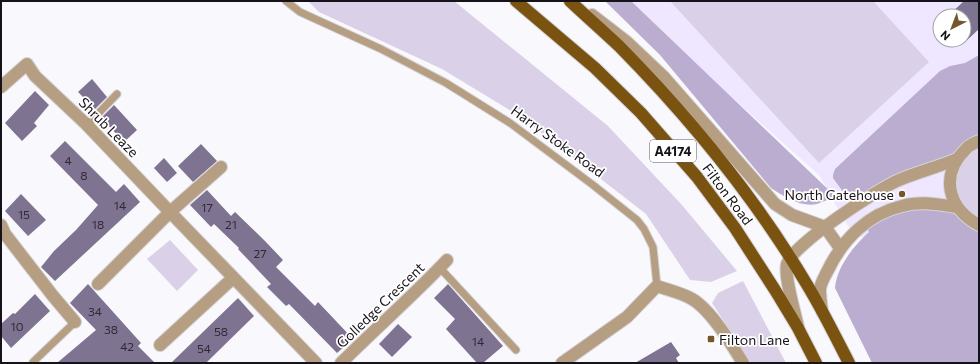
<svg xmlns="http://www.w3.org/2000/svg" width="980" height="364" font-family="Commissioner,sans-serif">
<rect width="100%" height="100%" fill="#f9f8fc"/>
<path fill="#efe7ff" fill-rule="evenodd" d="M624 1H979V361L879 250 847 225 819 175ZM940 16H964V40H940Z"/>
<g fill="#dad1e9">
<path d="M308 1H454L608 126 682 205 737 271 711 282 690 280 646 214 521 117 442 69 319 12Z"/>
<path d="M670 1H873L929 62 819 163Z"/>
<path d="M979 141V225L966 218 950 183 951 170Z"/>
<path d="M170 240 198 270 177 291 147 259Z"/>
<path d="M743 281 786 363H751L712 303 718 293Z"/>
</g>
<g fill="#baadcf">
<path d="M605 1H631L835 196C829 199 823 202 817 204 802 208 783 196 771 188L660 55Z"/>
<path d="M979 55V141L854 207 833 178V175L835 169 940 71 950 66 965 63Z"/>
<path d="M956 207 979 225V363H872L835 288C837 266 854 246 869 232L864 224 889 210Z"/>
</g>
<g fill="#7f7392">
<path d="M964 1H979V29L964 43V16H948Z"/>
<path d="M92 79 107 97 95 109 78 92Z"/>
<path d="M35 91 49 105 34 123 37 126 22 141 5 123Z"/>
<path d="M114 105 137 130 124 142 107 124 108 123 102 117Z"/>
<path d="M65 141 116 192 124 184 140 202 55 281 41 267 54 251 76 230 98 205 50 156Z"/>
<path d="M201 144 217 161 193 182 178 166Z"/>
<path d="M164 158 177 173 167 182 154 168Z"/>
<path d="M207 190 231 216 235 212 265 241 283 260 276 267 315 306 318 302 353 339 337 353 289 304 286 306 267 287 271 284 238 249 239 248 214 224 211 227 190 205Z"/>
<path d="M21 194 46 220 28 236 5 211Z"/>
<path d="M88 284 141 343 138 346 155 363H57L96 330 70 303Z"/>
<path d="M448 284 503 346 483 363H477L446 329 455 319 434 298Z"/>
<path d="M35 294 50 311 11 348 1 336V324L13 313 15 314Z"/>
<path d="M238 298 254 316 206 363H171Z"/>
<path d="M398 324 412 337 392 357 379 344Z"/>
<path d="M671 342 680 355 676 358 679 363H635Z"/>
</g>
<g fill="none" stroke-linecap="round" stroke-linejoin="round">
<defs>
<g id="lane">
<path d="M286 1 300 12 381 49 446 83 510 123 593 185 637 220 644 229 653 247 657 286"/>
<path d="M87 125 117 94"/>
<path d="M440 268 516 350"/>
<path d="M33 362 75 322"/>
</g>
<g id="street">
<path d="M592 15 627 42 663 76 775 204 792 215 825 227 840 248"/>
<path d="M1 87 27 64 35 76 87 125 170 212 98 284"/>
<path d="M979 141C975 143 969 145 966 149 939 175 948 209 979 225"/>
<path d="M221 167 170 212 316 363"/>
<path d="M1 225 5 234 53 296 75 322"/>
<path d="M822 311C821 304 820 296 820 289 821 282 825 276 828 270 843 239 868 214 902 206 920 201 938 204 956 207"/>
<path d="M798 327C795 312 784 277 787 264 793 244 878 189 899 180 918 172 938 167 957 159"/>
<path d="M160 345 233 278"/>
<path d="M341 363C376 328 413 296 447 260"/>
<path d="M562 363 627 317 657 286C668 290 682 293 692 299 711 310 732 345 743 363"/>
</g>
<g id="primary">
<path d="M516 1 595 68 641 113 697 177 735 228 775 290 798 328 816 363"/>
<path d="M570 1C586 16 603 31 619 46 690 118 754 196 806 283 822 309 835 336 849 363"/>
</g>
</defs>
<use href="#lane" stroke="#d5d3d8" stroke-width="9"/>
<use href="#street" stroke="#d5d3d8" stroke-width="14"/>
<use href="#primary" stroke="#d5d3d8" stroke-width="14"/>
<use href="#lane" stroke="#b59e81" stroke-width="7"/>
<use href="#street" stroke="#b59e81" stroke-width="12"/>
<use href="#primary" stroke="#7a5311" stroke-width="12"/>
</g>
<g fill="#75572b" stroke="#fff" stroke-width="1.5">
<circle cx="902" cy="194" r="4"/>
<rect x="707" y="335" width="8" height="8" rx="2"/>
</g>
<g text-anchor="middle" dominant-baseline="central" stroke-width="3.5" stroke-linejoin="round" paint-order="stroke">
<g font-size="12" fill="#302a37">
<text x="68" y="160">4</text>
<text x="84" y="175">8</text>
<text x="120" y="205">14</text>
<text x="207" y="207">17</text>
<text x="24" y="214">15</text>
<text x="98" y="224">18</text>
<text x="231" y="224">21</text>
<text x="260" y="253">27</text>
<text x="95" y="311">34</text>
<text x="17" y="326">10</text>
<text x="111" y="329">38</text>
<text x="221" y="331">58</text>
<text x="478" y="341">14</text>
<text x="127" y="346">42</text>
<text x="204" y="348">54</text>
</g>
<rect fill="#fff" stroke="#5b595e" stroke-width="1" x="650" y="140" width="46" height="22" rx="3"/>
<g font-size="13" font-weight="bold" fill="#151219">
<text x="673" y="151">A4174</text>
</g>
<g font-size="14" fill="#151219" stroke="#fff">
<text transform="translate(109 127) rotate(45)">Shrub Leaze</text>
<text transform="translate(558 141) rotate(36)">Harry Stoke Road</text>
<text transform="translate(728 194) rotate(53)">Filton Road</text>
<text transform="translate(380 305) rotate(-44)">Golledge Crescent</text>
</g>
<g font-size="14" fill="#151219" stroke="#fff" text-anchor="end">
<text x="894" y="194">North Gatehouse</text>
<text x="719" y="339" text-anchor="start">Filton Lane</text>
</g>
</g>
<rect width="980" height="364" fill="none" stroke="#151219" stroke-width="4"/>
<g transform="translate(952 28) rotate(222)"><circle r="19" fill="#ffffff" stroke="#a1a0a3"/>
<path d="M0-3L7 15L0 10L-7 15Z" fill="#75572b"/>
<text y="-6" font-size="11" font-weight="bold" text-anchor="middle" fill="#151219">N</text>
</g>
</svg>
